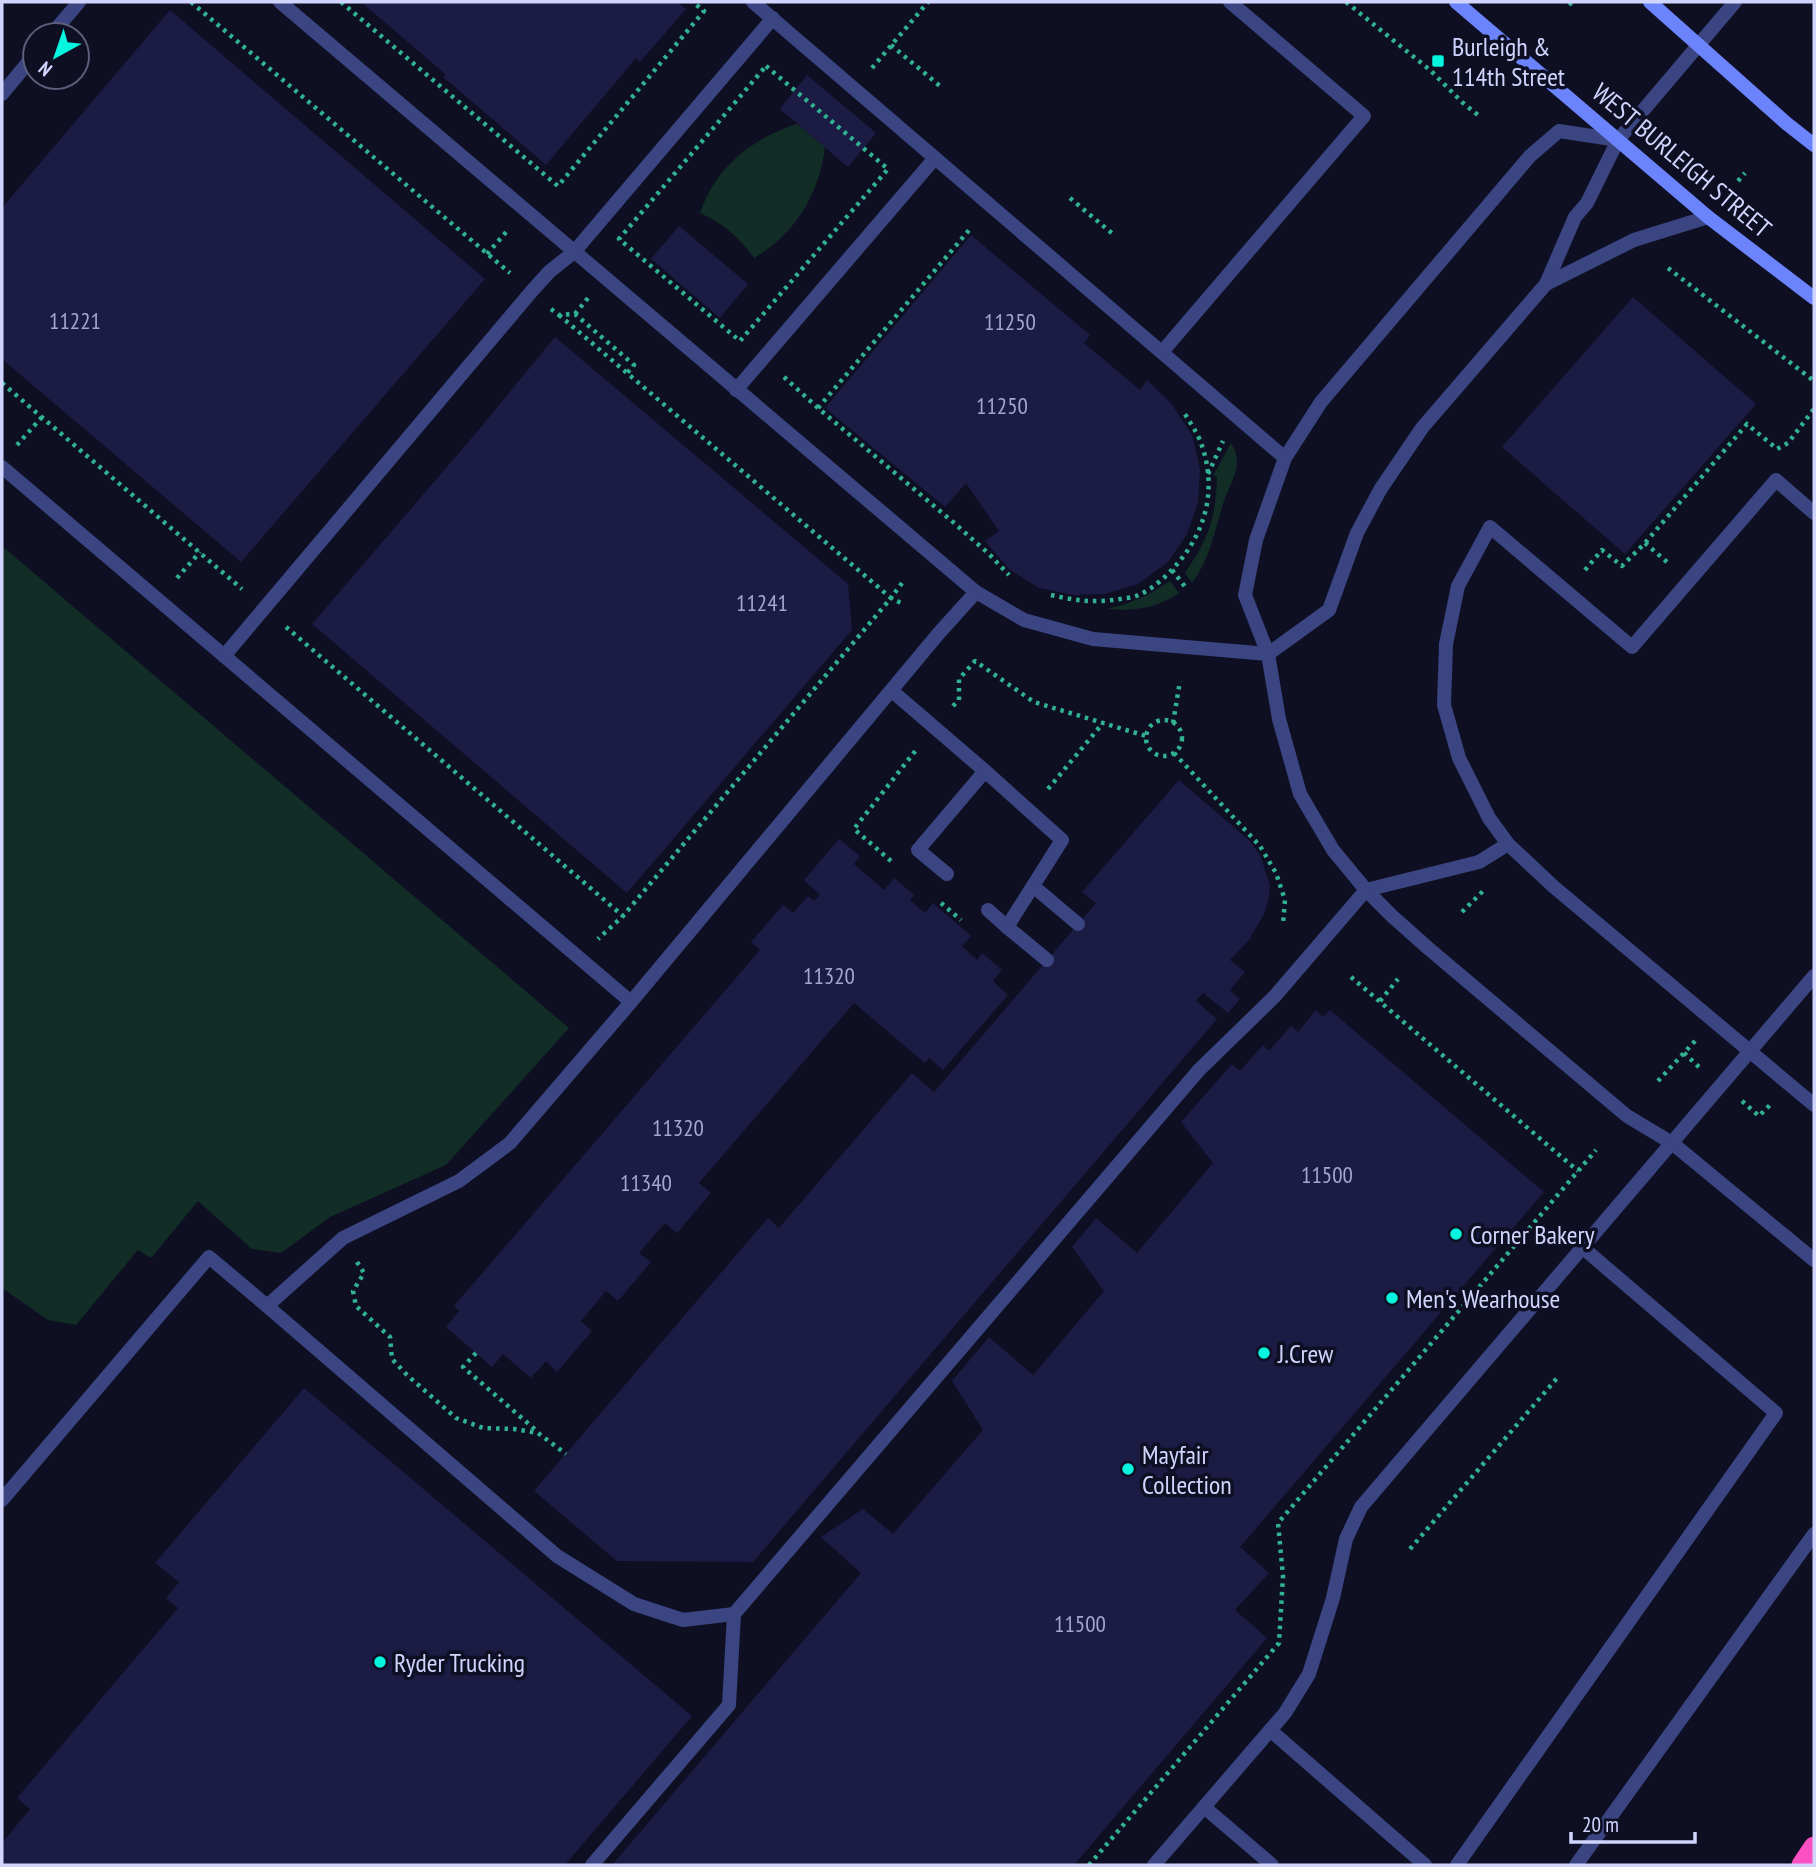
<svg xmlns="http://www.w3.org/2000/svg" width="1816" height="1867" font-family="'PT Sans Narrow',sans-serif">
<rect width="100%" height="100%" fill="#0e0f23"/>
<g fill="#122d26">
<path d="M797 124 825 147C819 195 795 234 754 258 739 237 724 224 700 213 716 167 752 138 797 124Z"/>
<path d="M1231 443C1235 449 1237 456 1237 464 1236 475 1228 489 1224 501 1215 529 1210 559 1192 583L1185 573C1209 537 1216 519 1217 476H1213Z"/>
<path d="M2 546 569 1028 446 1165 330 1217 281 1253 252 1249 198 1201 151 1258 138 1250 76 1325 48 1320 2 1288Z"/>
<path d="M1170 581 1179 593C1155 609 1135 611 1107 609 1135 602 1145 597 1170 581Z"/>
</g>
<g fill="#1b1b43">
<path d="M361 2H677L686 9 640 62 636 58 546 165 443 77 445 74Z"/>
<path d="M170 10 485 279 241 562 2 359V208Z"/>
<path d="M807 75 876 133 848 167 780 109Z"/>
<path d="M679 226 748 284 720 318 651 259Z"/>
<path d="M971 235 1090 335 1084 343 1140 390 1147 380 1171 403 1192 435 1200 469 1198 503 1187 534 1168 562 1138 584 1105 594 1073 595 1039 588 1009 569 985 541 999 531 966 483 945 507 825 408Z"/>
<path d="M1633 297 1756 404 1625 554 1502 447Z"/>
<path d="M555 337 848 584 852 630 627 893 312 624 476 433Z"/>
<path d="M1179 780 1250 841 1260 855 1270 885 1268 902 1263 916 1249 940 1230 960 1245 972 1230 990 1240 999 1228 1013 1203 993 1196 1001 1217 1019 753 1562 617 1561 534 1491 768 1218 779 1228 912 1073 934 1092 1096 903 1082 892Z"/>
<path d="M839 839 860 856 854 864 884 890 894 878 914 895 910 900 925 913 933 903 971 936 962 946 977 960 982 953 1002 970 993 981 1008 995 943 1070 929 1058 925 1063 854 1003 699 1183 711 1193 677 1233 665 1223 639 1253 651 1262 618 1301 606 1291 581 1321 592 1331 557 1372 546 1361 531 1378 503 1354 492 1367 446 1327 459 1311 454 1306 760 950 751 942 783 905 793 913 808 896 814 901 820 895 804 880Z"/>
<path d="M1316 1010 1323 1017 1330 1010 1544 1192 1240 1547 1269 1573 1235 1610 1267 1638 1074 1865H612L861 1573 821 1537 863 1509 893 1534 983 1430 952 1381 989 1337 1033 1375 1104 1291 1072 1247 1096 1218 1137 1253 1213 1163 1181 1122 1232 1064 1240 1071 1263 1045 1269 1051 1291 1026 1298 1032Z"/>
<path d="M304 1388 692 1716 565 1865H2V1843L30 1809 17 1798 178 1608 166 1598 179 1582 155 1563Z"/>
</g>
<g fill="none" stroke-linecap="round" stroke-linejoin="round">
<g stroke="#31b291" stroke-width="4.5" stroke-dasharray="3.5 5" stroke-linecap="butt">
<path d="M191 2 510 273"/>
<path d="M341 2 558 186 704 11 693 2"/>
<path d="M1346 2 1430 70 1463 103 1478 115"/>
<path d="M1569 5 1572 2"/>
<path d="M891 45 940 86"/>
<path d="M766 66 888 169 740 341 619 239Z"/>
<path d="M872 68 928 2"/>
<path d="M1738 181 1745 173"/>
<path d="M1070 198 1114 235"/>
<path d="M487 254 507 231"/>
<path d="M1668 268 1814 381"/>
<path d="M551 309 559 315 575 314 634 365 627 373 891 598 623 916 598 939"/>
<path d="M575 314 588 298"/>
<path d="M559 315 627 373"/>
<path d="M784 377 818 408 953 522 989 554 1009 575"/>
<path d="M2 383 242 589"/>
<path d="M818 408 970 229 972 230"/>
<path d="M17 445 42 417"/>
<path d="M1208 474 1223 441"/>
<path d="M1645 543 1667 562"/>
<path d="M1172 570 1186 588"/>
<path d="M1585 570 1602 550 1622 566 1645 543 1747 424 1777 449 1788 443 1814 409"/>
<path d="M177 578 200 552"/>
<path d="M902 583 891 598 903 604"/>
<path d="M1051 595C1077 601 1093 603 1120 599 1125 598 1131 598 1136 596 1152 590 1167 576 1178 563 1207 529 1217 487 1201 443 1197 432 1189 421 1183 411"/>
<path d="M286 627 623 916"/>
<path d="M953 706 959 700V679L975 661 1034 702 1146 736"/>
<circle cx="1164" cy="738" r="18"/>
<path d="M1173 723 1180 681"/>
<path d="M1174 753 1260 846 1276 873 1285 900 1283 924"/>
<path d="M1048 789 1103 723"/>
<path d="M891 861 854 829 916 750"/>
<path d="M941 903 961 920"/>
<path d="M1462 912 1484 890"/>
<path d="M1351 977 1578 1171"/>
<path d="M1380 1001 1398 979"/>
<path d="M1684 1053 1699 1067"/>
<path d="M1658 1081 1696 1040"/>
<path d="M1742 1101 1759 1116 1771 1104"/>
<path d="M357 1262 364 1273 353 1291 356 1306 390 1337 392 1359 407 1375 456 1418 483 1428 514 1429 538 1433 566 1454"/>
<path d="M476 1353 463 1367 538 1432"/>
<path d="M1410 1549 1558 1377"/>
<path d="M1089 1865 1279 1643 1283 1576 1278 1523 1596 1150"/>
</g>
<g stroke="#3b4581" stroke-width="14">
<path d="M280 2 976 592 1024 620 1093 639 1268 654 1329 610 1357 533 1380 490 1422 428 1546 284 1575 217 1587 203 1618 140 1559 131 1530 156 1321 402 1285 458 1256 540 1245 595 1268 654 1279 719 1300 794 1333 850 1366 890 1392 916 1428 948 1627 1116 1672 1143 1814 1260"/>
<path d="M753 2 1285 458"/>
<path d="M51 35 79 2"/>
<path d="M2 94 35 54"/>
<path d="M574 252 773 18"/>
<path d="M1546 284 1634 240 1708 217"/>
<path d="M1162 352 1364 116 1230 2"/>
<path d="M736 390 935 158"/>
<path d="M2 467 631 1002"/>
<path d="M1814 513 1776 480 1632 647 1490 527 1458 586 1446 644 1444 705 1459 758 1489 818 1508 844 1554 887 1814 1105"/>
<path d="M892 691 985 771"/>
<path d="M947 874 918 850 985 771 1062 840 1007 927 988 910"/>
<path d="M1033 886 1078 924"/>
<path d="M1007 927 1047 960"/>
<path d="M2 1500 209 1257 267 1306"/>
<path d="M734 1614 683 1620 634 1604 557 1556 267 1306 343 1238 459 1181 510 1143 631 1002 939 633 976 592"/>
<path d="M1270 1730 1425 1865"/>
<path d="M1204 1807 1272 1865"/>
<path d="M592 1865 729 1705 734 1614 1199 1070 1275 996 1366 890 1479 862 1508 844"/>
<path d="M1154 1865 1285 1713 1309 1674 1333 1598 1346 1539 1361 1507 1814 976"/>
<path d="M1457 1865 1776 1413 1582 1247"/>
<path d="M1576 1865 1814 1534"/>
</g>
<path stroke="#3b4581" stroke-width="14" d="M224 656 531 292 549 272 574 252"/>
<path stroke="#3b4581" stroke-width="14" d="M1618 140 1735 2"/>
<g stroke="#6b83fb" stroke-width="14">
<path d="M1456 2 1708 217 1814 298"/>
<path d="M1650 2 1786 123 1814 145"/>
</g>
<path stroke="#fb4fc2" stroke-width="21" d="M1802 1865 1814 1847"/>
</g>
<g fill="#06f5df" stroke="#0e0f23" stroke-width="2.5">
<rect x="1431" y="54" width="14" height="14" rx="3.5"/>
<circle cx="1456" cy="1234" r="7"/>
<circle cx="1392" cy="1298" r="7"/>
<circle cx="1264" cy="1353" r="7"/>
<circle cx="1128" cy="1469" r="7"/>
<circle cx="380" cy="1662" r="7"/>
</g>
<g text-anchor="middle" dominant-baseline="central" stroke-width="7" stroke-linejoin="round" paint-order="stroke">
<g font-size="23" fill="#a4a6cf">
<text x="75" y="320">11221</text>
<text x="1010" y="321">11250</text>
<text x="1002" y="405">11250</text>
<text x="762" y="602">11241</text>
<text x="829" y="975">11320</text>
<text x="678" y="1127">11320</text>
<text x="1327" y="1174">11500</text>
<text x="646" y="1182">11340</text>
<text x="1080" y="1623">11500</text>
</g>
<g font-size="26" fill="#d1d5fe" stroke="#0e0f23" text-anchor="start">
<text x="1452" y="46">Burleigh &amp;<tspan x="1452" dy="30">114th Street</tspan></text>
<text x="1470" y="1234">Corner Bakery</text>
<text x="1406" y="1298">Men's Wearhouse</text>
<text x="1278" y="1353">J.Crew</text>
<text x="1142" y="1454">Mayfair<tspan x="1142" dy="30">Collection</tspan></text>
<text x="394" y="1662">Ryder Trucking</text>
</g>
<g font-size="26" fill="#d1d5fe" stroke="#0e0f23">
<text transform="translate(1682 160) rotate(40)">WEST BURLEIGH STREET</text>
</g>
</g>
<rect width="1816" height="1867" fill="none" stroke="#d1d5fe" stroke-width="7"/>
<g transform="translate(56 56) rotate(220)"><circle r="33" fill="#0e0f23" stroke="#5c5e7b" stroke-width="2"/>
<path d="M0-5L12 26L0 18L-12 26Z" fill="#06f5df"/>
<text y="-10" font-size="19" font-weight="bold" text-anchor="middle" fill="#d1d5fe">N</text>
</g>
<path d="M1571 1832v10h124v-10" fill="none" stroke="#d1d5fe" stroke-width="3.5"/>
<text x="1582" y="1832" font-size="21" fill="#d1d5fe" stroke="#0e0f23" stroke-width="5" paint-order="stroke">20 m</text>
</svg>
